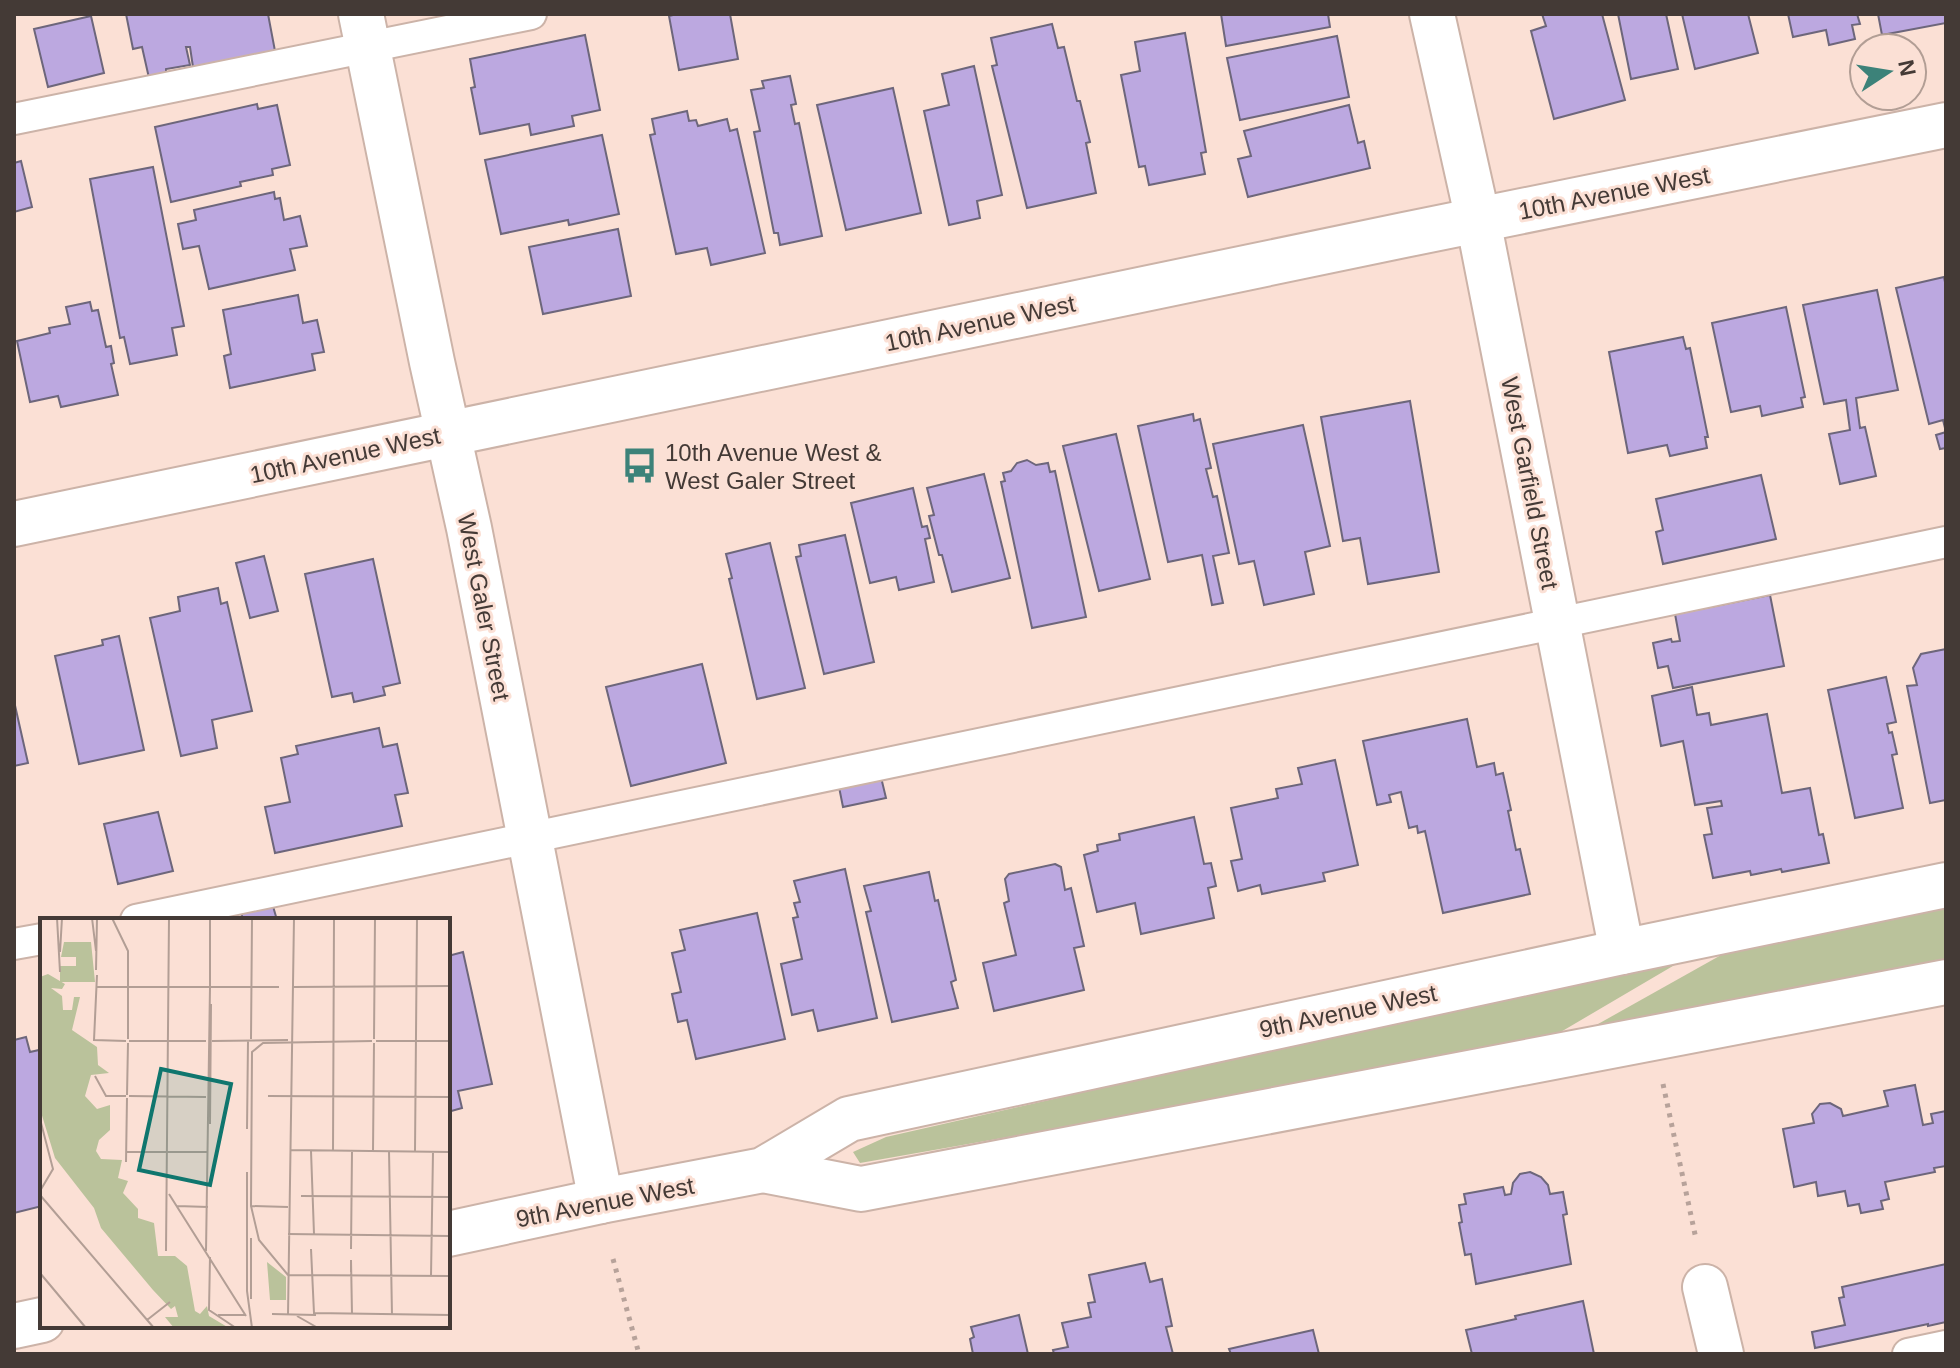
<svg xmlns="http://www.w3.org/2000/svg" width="1960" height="1368" font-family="Helvetica,sans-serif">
<rect width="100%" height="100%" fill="#fbe0d5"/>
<g fill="#bac29b">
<path d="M1946 904V963L1582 1033 1739 945Z"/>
<path d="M1695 953 1559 1033V1040L860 1163 853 1152 886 1137Z"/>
</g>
<g fill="#bca8e0" stroke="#6d667b" stroke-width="2">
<path d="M126 14H268L275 51 193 67 190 47H186L190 65 166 69V74L149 78 142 47 133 49Z"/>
<path d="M677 14H730L738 59 679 70 669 16Z"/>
<path d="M1221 14H1328L1330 27 1226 46Z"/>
<path d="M1542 14H1602L1625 100 1554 119 1531 31 1546 26Z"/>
<path d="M1618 14H1666L1678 69 1631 79Z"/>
<path d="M1682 14H1748L1758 53 1695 69Z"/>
<path d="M1788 14H1857L1860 24 1852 25 1855 39 1829 45 1826 30 1793 37Z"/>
<path d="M1878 14H1946V23L1882 35Z"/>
<path d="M91 16 104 73 48 87 34 29Z"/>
<path d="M1052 24 1058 48 1064 47 1077 101H1080L1090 142 1086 143 1096 193 1027 208 992 66 997 65 991 38Z"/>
<path d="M1185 33 1206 152 1201 153 1205 174 1149 185 1145 166 1139 167 1121 75 1140 71 1135 42Z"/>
<path d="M585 35 600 110 572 116 574 126 531 135 529 124 480 134 471 88 475 87 470 59Z"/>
<path d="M1337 36 1349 97 1240 120 1227 58Z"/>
<path d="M974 66 1002 195 977 201 980 218 949 225 924 111 949 105 942 74Z"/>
<path d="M790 76 796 104 791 105 795 124 799 123 822 236 780 245 778 233H774L754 132 760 131 751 90 764 88 762 81Z"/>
<path d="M893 88 921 213 846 230 817 105Z"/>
<path d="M257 104 258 109 277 105 290 165 272 169 273 175 240 182 241 186 171 202 155 127Z"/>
<path d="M1349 105 1358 143 1364 141 1370 168 1248 197 1238 159 1251 156 1244 131Z"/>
<path d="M687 111 689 121 696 120 698 126 727 119 730 131 737 129 765 253 711 265 707 248 676 254 650 135 655 134 652 119Z"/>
<path d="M602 135 619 214 569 225 568 220 501 234 485 160Z"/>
<path d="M21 161 32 207 14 212V163Z"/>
<path d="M153 167 184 326 172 328 177 355 130 364 124 337 120 338 90 179Z"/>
<path d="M274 192 275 199 280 198 284 220 300 216 307 246 290 249 295 270 209 289 199 246 183 249 178 224 196 220 194 210Z"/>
<path d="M618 229 631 296 543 314 529 247Z"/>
<path d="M1944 277 1946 287V448L1940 449 1936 435 1946 432 1943 420 1929 424 1896 288Z"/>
<path d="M1877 290 1898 390 1856 398 1860 428 1865 427 1876 476 1840 484 1829 434 1850 430 1846 400 1824 404 1803 305Z"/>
<path d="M298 295 303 323 317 320 324 352 312 354 315 370 230 388 224 356 231 354 223 310Z"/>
<path d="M90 302 92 311 98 310 106 347 111 346 114 363 111 364 118 395 61 407 58 396 30 402 17 341 50 333 49 328 70 324 66 307Z"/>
<path d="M1786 307 1805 397 1801 398 1803 407 1762 416 1760 406 1731 412 1712 323Z"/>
<path d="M1683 337 1686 349 1690 348 1708 437H1705L1707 448 1670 456 1667 445 1628 453 1609 352Z"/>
<path d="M1410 401 1439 572 1368 584 1360 538 1343 541 1321 417Z"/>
<path d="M1193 414 1194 421 1200 419 1211 468 1206 469 1213 497 1217 496 1229 553 1213 556 1223 603 1212 605 1202 555 1168 562 1138 426Z"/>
<path d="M1303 425 1330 546 1305 552 1314 594 1264 605 1254 561 1239 564 1213 444Z"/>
<path d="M1116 434 1150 579 1099 591 1063 446Z"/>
<path d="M1027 460 1036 465 1048 463 1050 472 1055 471 1086 617 1032 628 1001 482 1005 481 1003 473 1011 471 1017 463Z"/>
<path d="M984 474 1010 578 952 592 942 555H939L929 516 934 515 927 488Z"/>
<path d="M1761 475 1776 539 1663 564 1656 532 1663 530 1656 499Z"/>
<path d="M913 488 922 527 927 526 930 538 925 539 934 582 899 590 896 577 870 583 851 503Z"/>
<path d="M845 535 874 662 824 674 796 557 801 556 799 545Z"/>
<path d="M770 543 805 688 757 699 729 579 732 578 726 554Z"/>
<path d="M264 556 278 611 250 618 236 563Z"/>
<path d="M373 559 400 683 383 687 385 695 354 702 352 693 332 697 305 574Z"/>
<path d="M218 588 221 604 227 602 252 711 212 720 217 748 181 756 150 618 180 611 178 597Z"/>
<path d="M1770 595 1784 666 1673 688 1668 666 1658 668 1653 643 1671 639 1672 642 1680 641 1675 614Z"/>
<path d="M119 636 144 750 79 764 55 656 103 645 102 640Z"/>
<path d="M1946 649V800L1930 803 1907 686 1917 685 1913 668 1921 654Z"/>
<path d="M702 664 726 763 631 786 606 687Z"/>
<path d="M1886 677 1896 722 1887 724 1889 733 1892 732 1897 754 1892 755 1903 808 1855 818 1828 690Z"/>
<path d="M1692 687 1697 715 1709 713 1711 725 1767 714 1782 793 1810 788 1819 835 1823 834 1829 863 1782 872 1781 869 1751 875 1750 871 1713 878 1704 835 1712 834 1707 808 1722 806 1721 801 1695 805 1683 741 1661 746 1652 696Z"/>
<path d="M14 701 28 763 14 766Z"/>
<path d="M1467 719 1477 767 1494 763 1496 775 1503 773 1511 810 1508 811 1516 850 1520 849 1530 894 1443 913 1425 831 1418 833 1417 826 1409 828 1401 792 1389 795 1391 802 1377 805 1363 741Z"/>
<path d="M379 728 383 747 397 744 408 793 395 795 402 826 275 853 265 807 290 802 281 758 298 754 296 746Z"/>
<path d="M1335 760 1358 865 1323 873 1325 881 1262 894 1260 885 1238 891 1231 861 1242 859 1231 808 1278 798 1276 789 1302 784 1298 768Z"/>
<path d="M880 773 886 798 843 807 838 782Z"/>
<path d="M158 812 173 871 118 884 104 824Z"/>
<path d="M1194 817 1204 864 1211 863 1216 886 1208 888 1214 918 1141 934 1135 903 1097 912 1084 855 1098 851 1097 845 1120 840 1119 834Z"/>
<path d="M1055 864 1061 867 1065 890 1071 888 1084 946 1074 948 1084 990 994 1011 983 963 1016 955 1004 903 1009 901 1005 879 1009 874Z"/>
<path d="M845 869 877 1018 818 1031 813 1010 792 1015 781 964 802 959 793 918 798 917 794 903 800 902 794 881Z"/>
<path d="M929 872 935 901 938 900 956 980 951 982 958 1008 892 1022 866 912 871 911 864 886Z"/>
<path d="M270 896 277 920H243L239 905Z"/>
<path d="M757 913 785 1039 696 1059 687 1020 678 1022 672 994 681 992 672 953 685 950 680 930Z"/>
<path d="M463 952 492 1084 458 1091 462 1108 448 1112V956Z"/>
<path d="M26 1037 30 1052 39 1050 42 1062V1206L14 1213V1040Z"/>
<path d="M1915 1085 1923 1125 1933 1123 1931 1114 1946 1111V1166L1934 1168 1935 1172 1885 1182 1889 1199 1881 1201 1883 1209 1861 1213 1859 1204 1848 1206 1845 1191 1818 1196 1816 1182 1794 1187 1783 1129 1814 1123 1812 1114 1820 1104 1830 1103 1841 1109 1843 1116 1888 1106 1884 1091Z"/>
<path d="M1530 1172 1541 1177 1548 1185 1550 1194 1563 1192 1567 1214 1563 1215 1571 1264 1476 1284 1471 1254 1465 1255 1459 1223 1462 1222 1459 1205 1466 1204 1464 1194 1503 1187 1505 1195 1511 1194 1513 1183 1520 1174Z"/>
<path d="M1145 1263 1150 1282 1162 1279 1172 1326 1166 1327 1173 1354H1054L1053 1350 1068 1347 1062 1323 1091 1317 1088 1303 1095 1302 1089 1275Z"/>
<path d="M1946 1264V1322L1928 1326V1324L1815 1348 1812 1332 1845 1325 1839 1298 1844 1297 1842 1287Z"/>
<path d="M1583 1301 1594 1354H1472L1466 1330 1516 1319 1515 1316Z"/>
<path d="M1019 1315 1028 1354H973L970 1339 974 1337 971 1327Z"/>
<path d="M1313 1330 1319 1354H1231L1229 1349Z"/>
</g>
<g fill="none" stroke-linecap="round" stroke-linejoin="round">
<defs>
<g id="service">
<path d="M14 119 531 14"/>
<path d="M136 920C740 799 1343 671 1946 542"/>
<path d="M14 944 42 939"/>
<path d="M1908 1354 1946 1346"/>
</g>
<g id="minor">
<path d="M361 14 432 362 469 528 601 1201"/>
<path d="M1432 14 1478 220 1622 952"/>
<path d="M763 1170 861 1189 1946 982"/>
<path d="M448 1234 601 1201 763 1170 849 1119 1622 952 1946 885"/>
<path d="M1705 1287 1721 1354"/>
<path d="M14 1326 42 1320"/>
</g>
<path id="tertiary" d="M14 524 1404 235 1946 125"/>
</defs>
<use href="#service" stroke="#ccb3a8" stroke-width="34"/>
<use href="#minor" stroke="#ccb3a8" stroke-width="48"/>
<use href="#tertiary" stroke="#ccb3a8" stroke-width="48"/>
<g stroke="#b7a29a" stroke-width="5" stroke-dasharray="4 6" stroke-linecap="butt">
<path d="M1663 1084 1696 1239"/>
<path d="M613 1259 639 1354"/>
</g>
<use href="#service" stroke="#fff" stroke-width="30"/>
<use href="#minor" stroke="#fff" stroke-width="44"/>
<use href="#tertiary" stroke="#fff" stroke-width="44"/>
</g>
<defs>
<symbol id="bus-bare" viewBox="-9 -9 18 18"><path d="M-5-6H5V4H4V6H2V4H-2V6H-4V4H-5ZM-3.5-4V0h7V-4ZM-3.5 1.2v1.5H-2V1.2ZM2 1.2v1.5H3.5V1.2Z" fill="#3c8279" stroke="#fbe0d5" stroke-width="2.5" paint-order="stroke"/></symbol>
</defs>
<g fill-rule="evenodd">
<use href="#bus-bare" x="614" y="440" width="51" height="51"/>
</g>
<g text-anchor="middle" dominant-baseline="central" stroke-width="6" stroke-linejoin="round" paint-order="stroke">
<g font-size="24" fill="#443a36" stroke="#fbe0d5">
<text transform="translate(1614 193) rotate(-11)">10th Avenue West</text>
<text transform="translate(980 323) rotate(-12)">10th Avenue West</text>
<text transform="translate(345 455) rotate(-12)">10th Avenue West</text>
<text transform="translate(1530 483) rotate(79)">West Garfield Street</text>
<text transform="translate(484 607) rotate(79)">West Galer Street</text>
<text transform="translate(1348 1011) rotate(-12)">9th Avenue West</text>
<text transform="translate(605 1202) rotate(-11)">9th Avenue West</text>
</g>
<g font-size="24" fill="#443a36" stroke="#fbe0d5" text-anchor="start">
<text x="665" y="452">10th Avenue West &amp;<tspan x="665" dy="28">West Galer Street</tspan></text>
</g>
</g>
<g transform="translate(40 918)">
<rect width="410" height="410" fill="#fbe0d5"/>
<path d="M24 24H51L55 64H20V48H36V39H21ZM8 56 25 66 22 71 11 70 22 78 23 92H32L34 79H40L32 112 57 129 58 147 69 155 51 157 45 178 57 191 70 187V212L59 222 56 233 61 241 82 242 78 260 88 263 83 275 98 291V300L114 305 118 338H135L147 348 155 393 160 396 167 388 169 398 189 410H134L125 399H138L135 388 131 391 113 372 61 310 54 290 15 240 0 191V59ZM227 344 246 359V382H230Z" fill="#bac29b"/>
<path fill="none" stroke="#b29e95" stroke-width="2" d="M17 0 20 54M52 0 56 33M72 0 88 33V121M20 34 22 0M56 52 57 0M57 57 54 122 86 123M56 69H239M253 69 410 68M170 71V0M211 121 212 0M334 121 335 0M89 123H166M172 123 248 122M336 123H410M55 158 66 178H86M87 177 88 125M89 178 166 179M228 178 410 179M0 201 13 251 0 273M170 206 171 86M207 211 208 123M251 232 410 234M271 233 274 316M293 233 294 0M333 233 334 125M349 233 352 397M375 233 377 0M87 234H168M86 244 87 180M207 254V373L212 410M129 276 206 398M0 277 114 410M261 278 410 279M137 288 168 289M211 288 248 289M248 316 410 318M271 331 274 395 410 397M311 331 312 233M126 333 129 0M166 333 170 69M170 339 169 392 196 410M311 354V342L312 396M0 355 46 410M248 357 219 322 211 288 212 134 223 125 332 123M248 357 410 358M391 358 393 234M211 381V320M232 396 276 397M178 397H206M248 397 254 0M257 398 278 410M107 402 130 384"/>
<path fill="#0f766e" fill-opacity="0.15" stroke="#0f766e" stroke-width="4" d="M121 151 191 166 170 267 99 252Z"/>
<rect width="410" height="410" fill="none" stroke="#443a36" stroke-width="4"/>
</g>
<rect width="1960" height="1368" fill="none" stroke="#443a36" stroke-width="32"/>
<g transform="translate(1888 72) rotate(78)"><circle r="38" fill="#fbe0d5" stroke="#b29e95" stroke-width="2"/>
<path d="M0-6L14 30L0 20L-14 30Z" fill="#3c8279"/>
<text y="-12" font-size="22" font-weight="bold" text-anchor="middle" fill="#443a36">N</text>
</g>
</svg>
